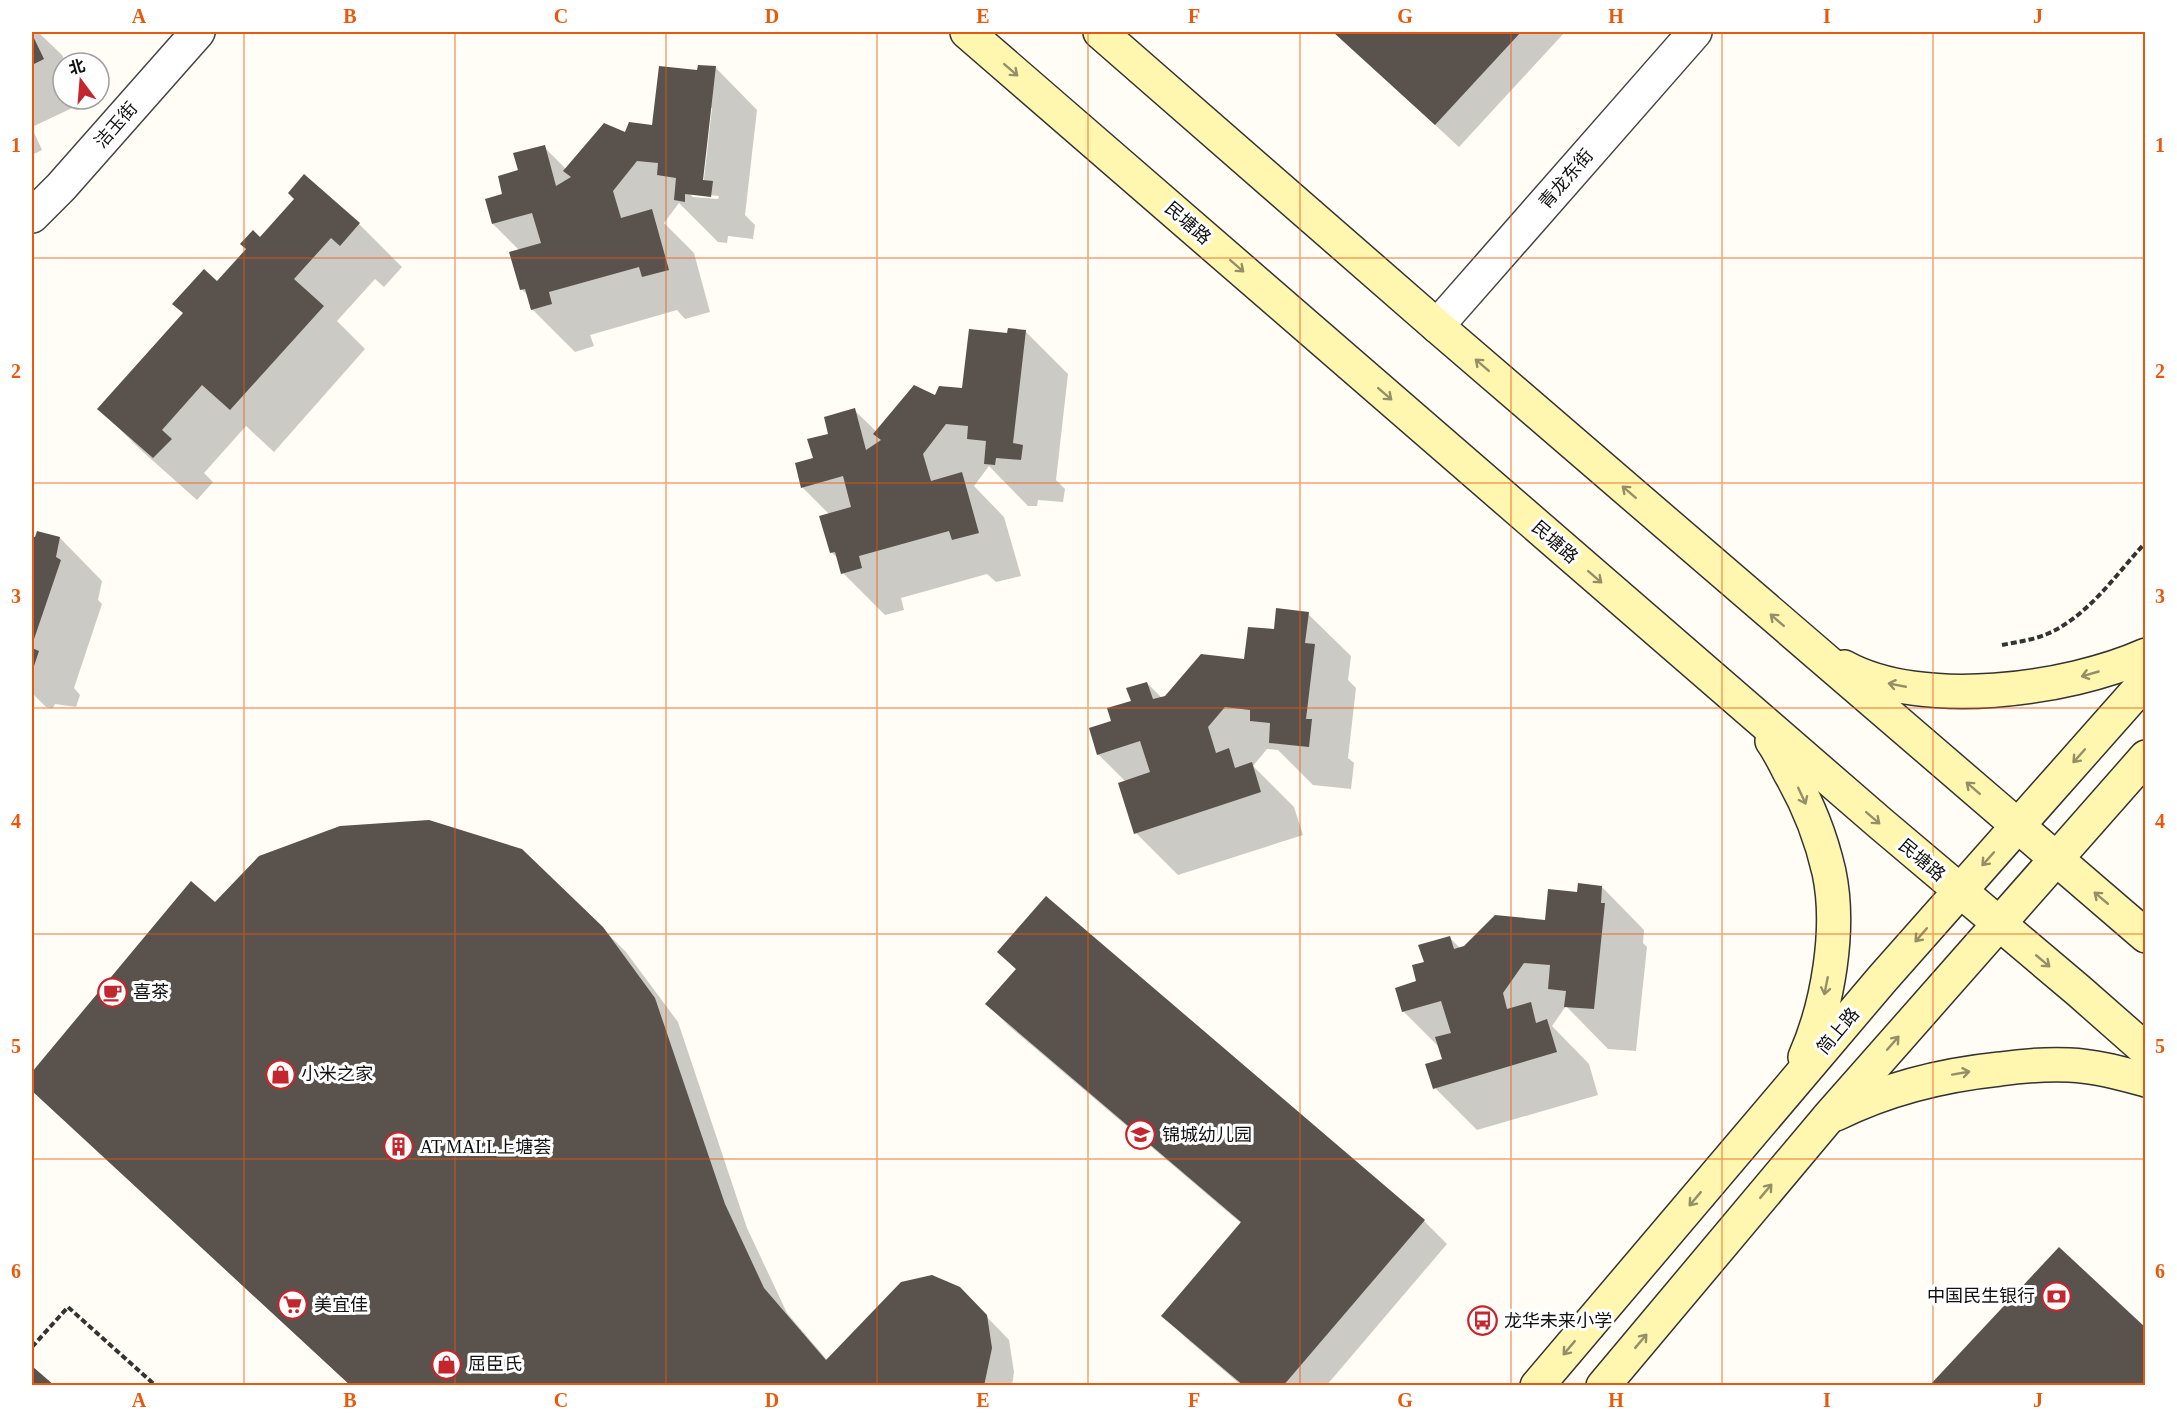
<svg xmlns="http://www.w3.org/2000/svg" width="2177" height="1417" font-family="'Times New Roman','Noto Sans SC',serif">
<rect width="100%" height="100%" fill="#fffdf5"/>
<g fill="#0003" fill-rule="evenodd">
<path d="M32 32H38L62 55 66 63H63V99H84L85 102 32 127Z"/>
<path d="M1334 32H1565L1459 147Z"/>
<path d="M715 67 757 110 745 215 755 225 753 239 728 236 727 243 718 242 679 203 664 223 694 253 710 312 685 319 677 310 590 335 594 346 575 352 532 309 529 296 521 289 520 251 493 224 504 195 520 171 544 147 566 169 625 134 654 127 698 71ZM709 108H712L703 187H700ZM689 193 719 196 718 199 693 197Z"/>
<path d="M32 128 42 150 32 155Z"/>
<path d="M305 176 359 224 402 267 384 287 375 279 337 321 365 349 274 452 246 426 204 473 213 482 197 500 142 451 99 409 296 199Z"/>
<path d="M1025 331 1068 374 1056 480 1065 489 1063 502 1038 500 1037 506H1028L989 466 974 486 1004 517 1021 576 996 582 987 574 901 598 904 610 885 615 843 573 839 559 831 552 829 514 803 488 797 464 814 459 830 435 854 410 877 432 936 397 964 390 1008 335Z"/>
<path d="M32 538H60L102 581 98 600 102 604 74 688 80 695 76 707 55 704 53 708 46 707 32 693Z"/>
<path d="M1308 614 1351 656 1348 680 1356 688 1348 758 1354 763 1351 789 1313 785 1278 750 1267 749 1253 766 1294 807 1303 835 1178 875 1136 833 1126 782 1098 754 1113 722 1147 683 1162 698 1245 660 1275 631Z"/>
<path d="M191 883 215 904 602 928 626 952 678 1022 747 1228 787 1313 828 1361 959 1288 1009 1340 1014 1372 1012 1386H351L32 1089V1074Z"/>
<path d="M1602 887 1644 930 1643 943 1647 947 1636 1051 1608 1049 1566 1006 1552 1026 1589 1064 1598 1095 1477 1130 1435 1088 1444 1060 1440 1048 1403 1011 1425 963 1449 937 1460 948 1547 922 1578 894Z"/>
<path d="M1046 898 1424 1221 1447 1244 1326 1386H1242L1186 1338 1163 1315 1242 1224 1010 1027 987 1004 1017 970 999 952Z"/>
</g>
<g fill="#5a524d">
<path d="M1333 32H1521L1435 125Z"/>
<path d="M32 34 44 59 32 65Z"/>
<path d="M698 65 716 66 703 180 713 181 711 197 685 194V202L674 200 676 178 657 175 658 163 637 161 613 191 621 218 652 209 669 270 642 277 639 267 549 292 552 304 531 310 525 289 520 290 509 252 541 243 532 213 492 224 485 199 502 194 498 176 518 170 513 153 545 145 556 186 571 177 563 171 604 123 625 132 629 122 652 125 659 66 697 70Z"/>
<path d="M304 174 360 223 340 246 331 238 294 279 324 306 230 410 202 385 162 430 172 439 153 458 97 409 183 313 172 304 204 269 217 281 246 249 240 244 253 230 260 237 294 199 288 193Z"/>
<path d="M1008 328 1026 330 1013 443 1023 445 1021 460 996 458 995 465 984 464 986 441 967 439 968 426 946 424 923 454 931 481 962 472 979 533 952 540 949 531 859 556 862 568 841 574 835 552 830 553 819 516 851 507 843 476 801 488 795 463 813 458 807 439 828 434 824 417 855 408 866 450 881 440 873 434 914 385 935 395 939 386 962 388 969 329 1007 333Z"/>
<path d="M37 531 60 537 56 557 61 560 32 645V536L35 537Z"/>
<path d="M1276 608 1309 612 1305 643 1315 644 1306 719H1312L1309 747 1269 743 1270 723 1250 721V710L1225 707 1208 727 1216 753 1229 748 1235 768 1252 762 1261 792 1134 834 1118 783 1150 772 1140 741 1097 755 1089 728 1111 721 1107 708 1131 701 1126 688 1147 682 1153 699 1165 696 1201 654 1244 659 1248 627 1274 629Z"/>
<path d="M32 648 39 651 34 666 32 665Z"/>
<path d="M429 820 522 849 603 927 655 998 725 1204 764 1288 826 1360 901 1282 932 1275 960 1287 987 1315 992 1348 984 1386H351L32 1091V1072L191 881 215 902 259 856 340 826Z"/>
<path d="M1578 883 1602 886 1601 903H1605L1594 1009 1564 1007 1566 991 1548 989 1550 965 1524 963 1503 993 1507 1009 1531 1002 1536 1023 1547 1019 1557 1052 1433 1089 1425 1064 1442 1059 1435 1037 1451 1033 1441 1001 1402 1012 1395 988 1416 981 1412 965 1424 962 1418 945 1450 936 1454 949 1464 946 1495 915 1545 920 1548 889 1577 892Z"/>
<path d="M1046 896 1425 1220 1283 1386H1244L1161 1316 1241 1222 985 1004 1016 969 997 952Z"/>
<path d="M2059 1247 2146 1328V1386H1929Z"/>
<path d="M32 1366 55 1386H32Z"/>
</g>
<g fill="none" stroke-linecap="round" stroke-linejoin="round">
<defs>
<g id="minor">
<path d="M32 216 61 187 198 32"/>
<path d="M1437 326 1695 32"/>
</g>
<g id="secondary">
<path d="M967 32 1880 823 2079 991 2146 1050"/>
<path d="M1100 32 1437 326 2146 936"/>
<path d="M1844 667C1922 710 2067 690 2146 655"/>
<path d="M1772 741C1779 751 1785 763 1790 773 1808 804 1821 837 1829 872 1841 929 1828 1005 1805 1057"/>
<path d="M1836 1114C1888 1088 1942 1075 2000 1069 2022 1066 2046 1064 2069 1065 2095 1066 2120 1073 2146 1080"/>
<path d="M1537 1386 1883 978 2146 681"/>
<path d="M1603 1386 1827 1119 2146 757"/>
</g>
</defs>
<use href="#minor" stroke="#444" stroke-width="36"/>
<use href="#secondary" stroke="#333" stroke-width="36"/>
<g stroke="#333" stroke-width="4" stroke-dasharray="6 3" stroke-linecap="butt">
<path d="M2002 645C2017 642 2033 640 2047 634 2089 616 2116 574 2146 542"/>
<path d="M32 1347 68 1307 156 1386"/>
</g>
<use href="#minor" stroke="#fff" stroke-width="33"/>
<use href="#secondary" stroke="#fff6b0" stroke-width="33"/>
</g>
<defs><path id="oneway-shaft" d="M-6 0H5M1.5-3L5.5 0L1.5 3" fill="none" stroke-width="1.6" stroke-linecap="round" stroke-linejoin="round" transform="scale(1.5)"/></defs>
<g stroke="#948f68">
<use href="#oneway-shaft" transform="translate(1011 70) rotate(41)"/>
<use href="#oneway-shaft" transform="translate(1237 266) rotate(41)"/>
<use href="#oneway-shaft" transform="translate(1482 365) rotate(-139)"/>
<use href="#oneway-shaft" transform="translate(1385 394) rotate(41)"/>
<use href="#oneway-shaft" transform="translate(1629 492) rotate(-139)"/>
<use href="#oneway-shaft" transform="translate(1595 577) rotate(41)"/>
<use href="#oneway-shaft" transform="translate(1777 620) rotate(-139)"/>
<use href="#oneway-shaft" transform="translate(2090 674) rotate(164)"/>
<use href="#oneway-shaft" transform="translate(1897 685) rotate(-169)"/>
<use href="#oneway-shaft" transform="translate(2079 756) rotate(132)"/>
<use href="#oneway-shaft" transform="translate(1973 788) rotate(-139)"/>
<use href="#oneway-shaft" transform="translate(1802 796) rotate(65)"/>
<use href="#oneway-shaft" transform="translate(1873 818) rotate(41)"/>
<use href="#oneway-shaft" transform="translate(1988 859) rotate(132)"/>
<use href="#oneway-shaft" transform="translate(2101 898) rotate(-140)"/>
<use href="#oneway-shaft" transform="translate(1921 935) rotate(131)"/>
<use href="#oneway-shaft" transform="translate(2043 961) rotate(40)"/>
<use href="#oneway-shaft" transform="translate(1826 986) rotate(101)"/>
<use href="#oneway-shaft" transform="translate(1893 1043) rotate(-49)"/>
<use href="#oneway-shaft" transform="translate(1961 1073) rotate(-10)"/>
<use href="#oneway-shaft" transform="translate(1766 1191) rotate(-50)"/>
<use href="#oneway-shaft" transform="translate(1695 1199) rotate(130)"/>
<use href="#oneway-shaft" transform="translate(1641 1341) rotate(-50)"/>
<use href="#oneway-shaft" transform="translate(1569 1348) rotate(130)"/>
</g>
<path fill="none" stroke="#e8590c" stroke-width="1.5" stroke-opacity="0.55" d="M244 32V1386M455 32V1386M666 32V1386M877 32V1386M1088 32V1386M1300 32V1386M1511 32V1386M1722 32V1386M1933 32V1386M32 258H2146M32 483H2146M32 708H2146M32 934H2146M32 1159H2146"/>
<defs>
<symbol id="cafe-ring" viewBox="-11 -11 22 22"><circle r="9.5" fill="#fff" stroke="#c4262e" stroke-width="1.5"/><path d="M-5.5-4.5H6V0H3Q3 3.5 0 3.5H-2.5Q-5.5 3.5-5.5 0ZM3-3.2v2h1.7v-2ZM-6 4.5H4V6H-6Z" fill="#c4262e"/></symbol>
<symbol id="shop-ring" viewBox="-11 -11 22 22"><circle r="9.5" fill="#fff" stroke="#c4262e" stroke-width="1.5"/><path d="M-5-2.5h2.3a2.7 3.5 0 0 1 5.4 0H5L5.5 6h-11ZM-1.5-2.5h3a1.5 2.3 0 0 0-3 0Z" fill="#c4262e"/></symbol>
<symbol id="school-ring" viewBox="-11 -11 22 22"><circle r="9.5" fill="#fff" stroke="#c4262e" stroke-width="1.5"/><path d="M0-5L7-2L0 1L-7-2ZM-4 1L0 2.5L4 1V4Q0 6-4 4Z" fill="#c4262e"/></symbol>
<symbol id="building-ring" viewBox="-11 -11 22 22"><circle r="9.5" fill="#fff" stroke="#c4262e" stroke-width="1.5"/><path d="M-4-6H4V6H1V3H-1V6H-4ZM-2.5-4.3h1.7v1.8h-1.7ZM.8-4.3h1.7v1.8H.8ZM-2.5-1h1.7V.8h-1.7ZM.8-1h1.7V.8H.8Z" fill="#c4262e"/></symbol>
<symbol id="bank-ring" viewBox="-11 -11 22 22"><circle r="9.5" fill="#fff" stroke="#c4262e" stroke-width="1.5"/><path d="M-6-4H6V4H-6ZM0-2.3a2.3 2.3 0 1 0 0 4.6a2.3 2.3 0 1 0 0-4.6Z" fill="#c4262e"/></symbol>
<symbol id="supermarket-ring" viewBox="-11 -11 22 22"><circle r="9.5" fill="#fff" stroke="#c4262e" stroke-width="1.5"/><path d="M-6-5.5h2.5l.6 2H6L4.5 2H-2.5L-4.4-4H-6ZM-1.5 3.2a1.3 1.3 0 1 0 .1 0ZM3 3.2a1.3 1.3 0 1 0 .1 0Z" fill="#c4262e"/></symbol>
<symbol id="bus-ring" viewBox="-11 -11 22 22"><circle r="9.5" fill="#fff" stroke="#c4262e" stroke-width="1.5"/><path d="M-5-6H5V4H4V6H2V4H-2V6H-4V4H-5ZM-3.5-4V0h7V-4ZM-3.5 1.2v1.5H-2V1.2ZM2 1.2v1.5H3.5V1.2Z" fill="#c4262e"/></symbol>
</defs>
<g fill-rule="evenodd">
<use href="#cafe-ring" x="96" y="976" width="33" height="33"/>
<use href="#shop-ring" x="264" y="1058" width="33" height="33"/>
<use href="#school-ring" x="1124" y="1118" width="33" height="33"/>
<use href="#building-ring" x="382" y="1130" width="33" height="33"/>
<use href="#bank-ring" x="2040" y="1280" width="33" height="33"/>
<use href="#supermarket-ring" x="276" y="1288" width="33" height="33"/>
<use href="#bus-ring" x="1466" y="1304" width="33" height="33"/>
<use href="#shop-ring" x="430" y="1348" width="33" height="33"/>
</g>
<g text-anchor="middle" dominant-baseline="central" stroke-width="6" stroke-linejoin="round" paint-order="stroke">
<g font-size="18" fill="#111" stroke="#fff">
<text transform="translate(116 125) rotate(-49)">洁玉街</text>
<text transform="translate(1566 179) rotate(-49)">青龙东街</text>
<text transform="translate(1188 223) rotate(41)">民塘路</text>
<text transform="translate(1555 542) rotate(41)">民塘路</text>
<text transform="translate(1922 860) rotate(40)">民塘路</text>
<text transform="translate(1838 1031) rotate(-50)">简上路</text>
</g>
<g font-size="18" fill="#111" stroke="#fff" text-anchor="start">
<text x="133" y="992">喜茶</text>
<text x="301" y="1074">小米之家</text>
<text x="1162" y="1135">锦城幼儿园</text>
<text x="420" y="1147">AT MALL上塘荟</text>
<text x="2035" y="1296" text-anchor="end">中国民生银行</text>
<text x="314" y="1305">美宜佳</text>
<text x="1504" y="1321">龙华未来小学</text>
<text x="468" y="1364">屈臣氏</text>
</g>
</g>
<rect width="2177" height="1417" fill="none" stroke="#ffffff" stroke-width="66"/>
<g transform="translate(81 81) rotate(344)"><circle r="28" fill="#ffffff" stroke="#a0a0a0" stroke-width="1.5"/>
<path d="M0-4.5L10 22L0 15L-10 22Z" fill="#c4262e"/>
<text y="-9" font-size="16" font-weight="bold" text-anchor="middle" fill="#111111">北</text>
</g>
<rect x="33" y="33" width="2111" height="1351" fill="none" stroke="#e8590c" stroke-width="2"/>
<g font-size="20" text-anchor="middle" font-weight="bold" fill="#e8590c">
<text x="139" y="23">A</text>
<text x="350" y="23">B</text>
<text x="561" y="23">C</text>
<text x="772" y="23">D</text>
<text x="983" y="23">E</text>
<text x="1194" y="23">F</text>
<text x="1405" y="23">G</text>
<text x="1616" y="23">H</text>
<text x="1827" y="23">I</text>
<text x="2038" y="23">J</text>
<text x="16" y="152">1</text>
<text x="2160" y="152">1</text>
<text x="16" y="378">2</text>
<text x="2160" y="378">2</text>
<text x="16" y="603">3</text>
<text x="2160" y="603">3</text>
<text x="16" y="828">4</text>
<text x="2160" y="828">4</text>
<text x="16" y="1053">5</text>
<text x="2160" y="1053">5</text>
<text x="16" y="1278">6</text>
<text x="2160" y="1278">6</text>
<text x="139" y="1407">A</text>
<text x="350" y="1407">B</text>
<text x="561" y="1407">C</text>
<text x="772" y="1407">D</text>
<text x="983" y="1407">E</text>
<text x="1194" y="1407">F</text>
<text x="1405" y="1407">G</text>
<text x="1616" y="1407">H</text>
<text x="1827" y="1407">I</text>
<text x="2038" y="1407">J</text>
</g>
</svg>
